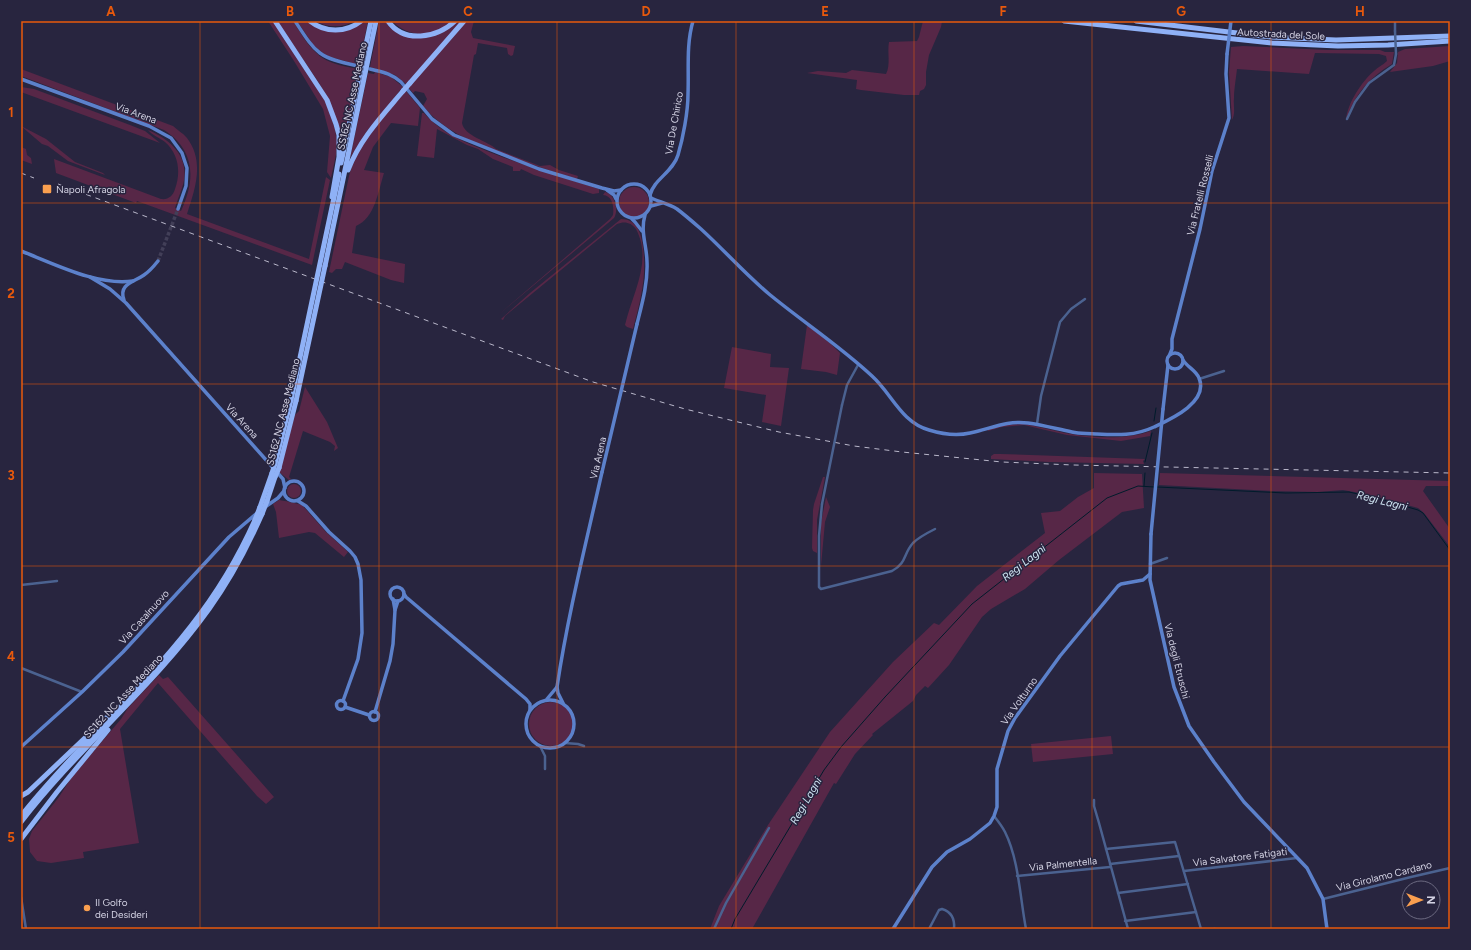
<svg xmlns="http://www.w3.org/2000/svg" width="1471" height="950" font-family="Figtree,sans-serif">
<rect width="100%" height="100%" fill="#28253f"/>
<g fill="#572747">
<path d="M268 21H273L324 97 335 129 337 143 336 155 331 178 327 172 330 136 323 109 294 61Z"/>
<path d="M277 21H293C304 38 313 56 333 63 341 66 350 67 358 69L342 146 330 102 319 83Z"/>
<path d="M297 21H308L339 32 363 21H368L359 65 327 56 314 46Z"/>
<path d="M315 21H355C342 28 328 28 315 21Z"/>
<path d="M379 21H386L389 26C421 38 427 46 456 21H462L406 84 395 75 370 67Z"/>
<path d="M392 21H451C436 40 407 37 392 21Z"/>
<path d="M466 21H474L471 32 473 38 515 46 513 55 511 56 508 54 507 48 478 43 476 54 474 55 462 123C464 136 488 141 496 149L540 166 550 165 559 170 578 176 577 179C550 171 524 162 498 152 470 141 443 130 423 106L427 99 424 93 415 91 413 93 408 87Z"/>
<path d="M923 21H942L941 27 929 55 926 72V85L924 89 920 91 919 95H904L861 90 856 89 857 80 807 73 818 71 846 73 852 70 886 74C891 65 887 52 889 42L917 41 919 37Z"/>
<path d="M1243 46 1328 50H1380L1385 52H1394L1392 64C1369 78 1355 94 1346 120 1347 104 1362 81 1374 71 1378 67 1383 65 1387 61L1386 56 1379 54 1315 53 1309 74 1237 69C1236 78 1234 90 1234 98 1233 106 1236 112 1232 120L1229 72 1231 47Z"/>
<path d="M1450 46V61L1433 66 1390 72 1397 63 1398 52 1405 49Z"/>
<path d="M21 69 173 126C177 130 183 133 187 138 205 162 195 189 187 214L309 259 326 177 330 180 312 265 137 201 136 203 56 173 54 159 161 199C168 200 173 196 175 189 181 173 179 154 165 142 160 138 152 135 148 130 172 140 192 159 182 188 180 194 177 201 175 208L181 211C196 179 195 150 164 130L21 76Z"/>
<path d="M375 72 391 77 403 87 367 131 350 158 368 73 374 74Z"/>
<path d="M21 87 34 89 130 125 145 131 160 143 21 92Z"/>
<path d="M406 91 420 108 418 126 391 123 373 147 364 170 384 173C378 192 375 218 356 226L352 253 405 264 404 283 391 280 345 262 342 269H336L332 273 329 272 349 176C358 142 384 117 406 91Z"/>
<path d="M422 113H424C444 136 470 144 497 155 531 168 565 178 599 189V193L593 194 534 175 521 169 520 171H513V167L493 159 478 149 467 145 437 129 434 158 417 156Z"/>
<path d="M21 126 46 139 75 162 103 173 105 175 68 161 48 146 42 144Z"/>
<path d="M21 147 26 149 27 155 31 158 32 164 21 160Z"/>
<circle cx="634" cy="202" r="15"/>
<path d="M605 192C615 194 619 210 614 218L497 316 610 219 613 215C614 207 613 196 603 195Z"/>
<path d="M621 219C635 219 640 230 642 241 648 273 641 298 633 329L627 327 625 325C632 294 653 261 636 229 631 222 624 221 617 224L505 316 503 320 501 319 530 293Z"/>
<path d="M807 325 830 343 840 353 837 375 826 372 801 369Z"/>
<path d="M732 347 771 354 770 367 789 368 781 426 762 422 766 395 724 388Z"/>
<path d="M305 387 327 422 338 448 334 451 335 446 330 442 303 431 289 477 291 479 289 480 279 472 295 415 299 411Z"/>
<path d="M1023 424C1037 426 1051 430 1065 433 1092 438 1125 440 1151 431L1150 436 1121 441 1067 435 1024 425 1002 427 988 431V429L1006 425Z"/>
<path d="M994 454H1000L1145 459 1143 461 1144 464 1049 462 991 459V456Z"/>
<path d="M1094 473 1142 474 1144 508 1122 512 1059 560 1025 589 991 609 982 617 949 665 928 688 925 686 916 695 913 701 872 734 873 735 855 754 836 784 834 783 752 929H710L719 906 768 825 830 732 893 662 934 623 939 625 977 586 1045 533 1041 513 1060 511 1078 497 1094 488Z"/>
<path d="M1160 473 1450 481V486H1426L1423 491 1450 529V547L1424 513 1418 508 1371 495 1343 490 1318 492 1272 491 1159 485Z"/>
<path d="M823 477H825L817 520V553L813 551 812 548 813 510 814 504Z"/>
<circle cx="294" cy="491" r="7"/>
<path d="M826 497 830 507 825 522 821 566V523Z"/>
<path d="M279 500C281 500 300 504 302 505L326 532 348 552 344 557 315 533 309 532 279 538 276 512 273 504Z"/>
<path d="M159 675 163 679 168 677 274 797 266 804 257 796 158 683 120 729 139 843 83 852 84 858 51 863 37 861 30 852 29 839 32 831 59 797 71 778 121 719 128 708Z"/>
<circle cx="551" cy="724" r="22"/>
<path d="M1111 736 1113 754 1033 762 1031 744Z"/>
</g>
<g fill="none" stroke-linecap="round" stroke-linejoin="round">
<g stroke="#001b2b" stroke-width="1">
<path d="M1154 421 1156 408"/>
<path d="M1145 462 1152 433"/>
<path d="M1144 486 1145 473"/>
<path d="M1157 487 1286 493 1349 492 1380 499 1418 510 1423 513 1450 550"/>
<path d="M731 929 735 919 824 770 841 747 885 697 972 604 1107 498 1138 486 1154 487"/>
</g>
<path stroke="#423f58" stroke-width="3.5" stroke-dasharray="3.5 2" stroke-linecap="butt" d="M158 261 178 209"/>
<g stroke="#4b6290" stroke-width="2.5">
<path d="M1395 21V31"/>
<path d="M1347 119 1355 102 1369 83 1394 65 1396 54"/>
<path d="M1199 379 1224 371"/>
<path d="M842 405 847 385 858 365"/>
<path d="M1037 424 1041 396 1060 322 1071 309 1085 299"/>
<path d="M822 504 819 536V587L821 589 892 571C907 563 903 554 913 543 919 537 927 533 935 529"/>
<path d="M1150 564 1167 558"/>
<path d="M21 585 57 581"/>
<path d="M21 668 82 692"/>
<path d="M565 743 578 744 584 746"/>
<path d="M540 746 545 756V769"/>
<path d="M1094 800V806L1099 823 1128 929"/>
<path d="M994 816C998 821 1002 826 1005 832 1019 860 1020 898 1026 929"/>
<path d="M1106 849 1175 842 1201 929"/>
<path d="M1110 864 1179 856"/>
<path d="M1184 871 1297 858"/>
<path d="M1017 876 1110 867"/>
<path d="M1118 893 1188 884"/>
<path d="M21 897 26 929"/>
<path d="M1323 899 1411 877 1450 868"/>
<path d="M1125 921 1196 912"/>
<path d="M714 929 726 903 769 828"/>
<path d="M929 929 939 910 942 909C952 912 955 919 954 929"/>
<path d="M1214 929H1215"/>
</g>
<g stroke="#5c81cb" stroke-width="3.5">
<path d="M295 21C317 55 318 57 358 66"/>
<path d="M370 69C382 72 391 73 401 82L432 119 454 135 539 169 602 188 614 191 621 190"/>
<path d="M21 79 149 126 171 138 182 153 187 168 186 186 178 209"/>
<circle cx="634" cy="201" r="17"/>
<path d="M607 190 614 195 616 199"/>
<path d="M650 195C654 179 673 172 678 155 683 138 688 112 688 94 689 69 686 45 693 21"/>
<path d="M651 198C660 202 669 204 677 209 685 215 693 222 701 229 724 250 745 274 769 294 803 322 840 346 872 376 892 394 901 422 929 430 942 434 957 436 970 433 990 429 1007 420 1028 423 1043 425 1057 429 1072 432 1080 434 1088 433 1096 434 1117 435 1135 436 1154 427 1171 419 1209 402 1199 378 1196 370 1187 367 1183 360"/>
<path d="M651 206 662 203"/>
<path d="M632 219 635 222 642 231"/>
<path d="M21 251C55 264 97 286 133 281"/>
<path d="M90 277 110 289 126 303 283 479 285 488"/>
<path d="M124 300C118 284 134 282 144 275 150 271 154 266 158 261"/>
<path d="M637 324C642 304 648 283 647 262 647 246 640 232 645 215"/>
<circle cx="1175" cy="361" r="8"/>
<path d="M1170 354 1172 349V339L1200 229 1212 171 1229 118 1226 74 1227 54"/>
<path d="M1163 409 1168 365"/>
<circle cx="294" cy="491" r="10"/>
<path d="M298 501 306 506 329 532 350 551 355 557 358 564 361 580 362 633 358 659 343 701"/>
<path d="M265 507 278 498 284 491"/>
<path d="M1151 534 1150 580 1174 687 1189 726 1214 762 1244 802 1307 868 1323 899 1327 929"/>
<circle cx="397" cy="594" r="7"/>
<path d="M404 594 406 597 526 699 530 704V710"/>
<path d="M393 599 395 610 398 601"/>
<path d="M547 699 557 687"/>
<circle cx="550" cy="724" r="24"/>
<circle cx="341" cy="705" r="4.5"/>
<path d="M563 703 558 693 557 687C568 614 586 543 602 472"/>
<path d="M345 707 369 715"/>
<circle cx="374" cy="716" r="4.5"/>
<path d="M375 712 390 661 393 644 395 610"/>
<path d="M21 747 82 692 123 652 229 537 257 513"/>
<path d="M893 929 932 867 947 852 970 839 990 823 994 816 997 807V769L1008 731 1015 718 1060 656 1118 586 1121 584 1143 580 1150 574"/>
</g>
<g stroke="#8fb1f6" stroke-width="5">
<path d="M275 21 327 100 336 124 339 135V157L332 197"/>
<path d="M310 21C325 33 346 33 361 21"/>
<path d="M388 21C404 44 437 38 455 21"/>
<path d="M1064 21 1272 43 1338 46 1388 45 1450 41"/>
<path d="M1136 21 1271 37 1336 40 1450 36"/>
<path d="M410 83 464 21"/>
<path d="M341 163 371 21"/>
<path d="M348 170C360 139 382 116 403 91"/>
<path d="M325 266 376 21"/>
<path d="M275 464 291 400"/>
<path d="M279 468 296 401"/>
<path d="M267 501 275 477"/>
<path d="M260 507 272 473"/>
<path d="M21 796 28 792 106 718"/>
<path d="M21 816C74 749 139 693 191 626 217 593 238 558 255 520"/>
<path d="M21 822C79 747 153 687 209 609 230 580 247 548 262 514"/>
<path d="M21 839 57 792 108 730"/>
</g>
<g stroke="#bab8cb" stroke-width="1" stroke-dasharray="5 5" stroke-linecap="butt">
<path d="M21 173 34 178"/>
<path d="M58 184 593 382 685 409 779 432 854 446 902 452 1002 462 1073 465 1450 473"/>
</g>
<g stroke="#4b6290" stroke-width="2.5">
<path d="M1395 31 1396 54"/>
<path d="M822 504 842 405"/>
</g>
<g stroke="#5c81cb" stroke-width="3.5">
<path d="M1227 54 1231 21"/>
<path d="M602 472 637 324"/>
<path d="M1151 534 1163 409"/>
</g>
<g stroke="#8fb1f6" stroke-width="5">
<path d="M403 91 410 83"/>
<path d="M291 400 339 174"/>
<path d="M296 401 325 266"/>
<path d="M272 473 275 464"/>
<path d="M275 477 279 468"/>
<path d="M262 514 267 501"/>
<path d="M255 520 260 507"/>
</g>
</g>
<path fill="none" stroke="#e8590c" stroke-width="1" stroke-opacity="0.55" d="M200 21V929M379 21V929M557 21V929M736 21V929M914 21V929M1092 21V929M1271 21V929M21 203H1450M21 384H1450M21 566H1450M21 747H1450"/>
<g fill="#fa9f4f" stroke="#28253f" stroke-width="1.5">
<rect x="42" y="184" width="10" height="10" rx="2"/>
<circle cx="87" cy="908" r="4"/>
</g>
<g text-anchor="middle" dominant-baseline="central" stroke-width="3" stroke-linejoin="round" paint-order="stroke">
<g font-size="10" fill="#d3d2e3" stroke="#28253f">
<text transform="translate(1281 34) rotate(3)">Autostrada del Sole</text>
<text transform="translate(352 96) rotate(-78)">SS162 NC Asse Mediano</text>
<text transform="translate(136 113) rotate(20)">Via Arena</text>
<text transform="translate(674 123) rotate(-80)">Via De Chirico</text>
<text transform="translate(1200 195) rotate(-76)">Via Fratelli Rosselli</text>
<text transform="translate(283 412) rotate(-76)">SS162 NC Asse Mediano</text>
<text transform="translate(242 421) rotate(48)">Via Arena</text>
<text transform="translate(598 458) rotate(-77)">Via Arena</text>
<text transform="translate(144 617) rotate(-48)">Via Casalnuovo</text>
<text transform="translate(1177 661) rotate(76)">Via degli Etruschi</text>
<text transform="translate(123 696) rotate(-47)">SS162 NC Asse Mediano</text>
<text transform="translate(1019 701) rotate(-55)">Via Volturno</text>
<text transform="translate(1240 857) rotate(-7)">Via Salvatore Fatigati</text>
<text transform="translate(1063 864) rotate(-6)">Via Palmentella</text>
<text transform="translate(1384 876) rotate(-14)">Via Girolamo Cardano</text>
</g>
<g font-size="10" fill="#d3d2e3" stroke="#28253f" text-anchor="start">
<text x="56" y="189">Napoli Afragola</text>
<text x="95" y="902">Il Golfo<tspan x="95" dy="12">dei Desideri</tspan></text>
</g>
<g font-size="11" font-style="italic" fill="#cee3f1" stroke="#28253f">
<text transform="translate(1382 501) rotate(14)">Regi Lagni</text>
<text transform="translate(1024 563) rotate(-38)">Regi Lagni</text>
<text transform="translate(806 801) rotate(-60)">Regi Lagni</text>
</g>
</g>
<rect width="1471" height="950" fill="none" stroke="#28253f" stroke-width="44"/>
<g transform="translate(1421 900) rotate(90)"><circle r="19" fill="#28253f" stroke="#6c6a81"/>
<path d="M0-3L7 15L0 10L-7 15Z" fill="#fa9f4f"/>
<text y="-6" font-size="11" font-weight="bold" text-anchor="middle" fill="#d3d2e3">N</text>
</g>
<rect x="22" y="22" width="1427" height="906" fill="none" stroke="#e8590c" stroke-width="1.5"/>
<g font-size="13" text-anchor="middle" font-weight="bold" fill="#e8590c">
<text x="111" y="16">A</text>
<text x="290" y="16">B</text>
<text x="468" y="16">C</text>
<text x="646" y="16">D</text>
<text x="825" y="16">E</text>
<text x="1003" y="16">F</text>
<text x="1181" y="16">G</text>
<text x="1360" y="16">H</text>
<text x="11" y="117">1</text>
<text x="11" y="298">2</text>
<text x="11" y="480">3</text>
<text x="11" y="661">4</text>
<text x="11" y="842">5</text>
</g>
</svg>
